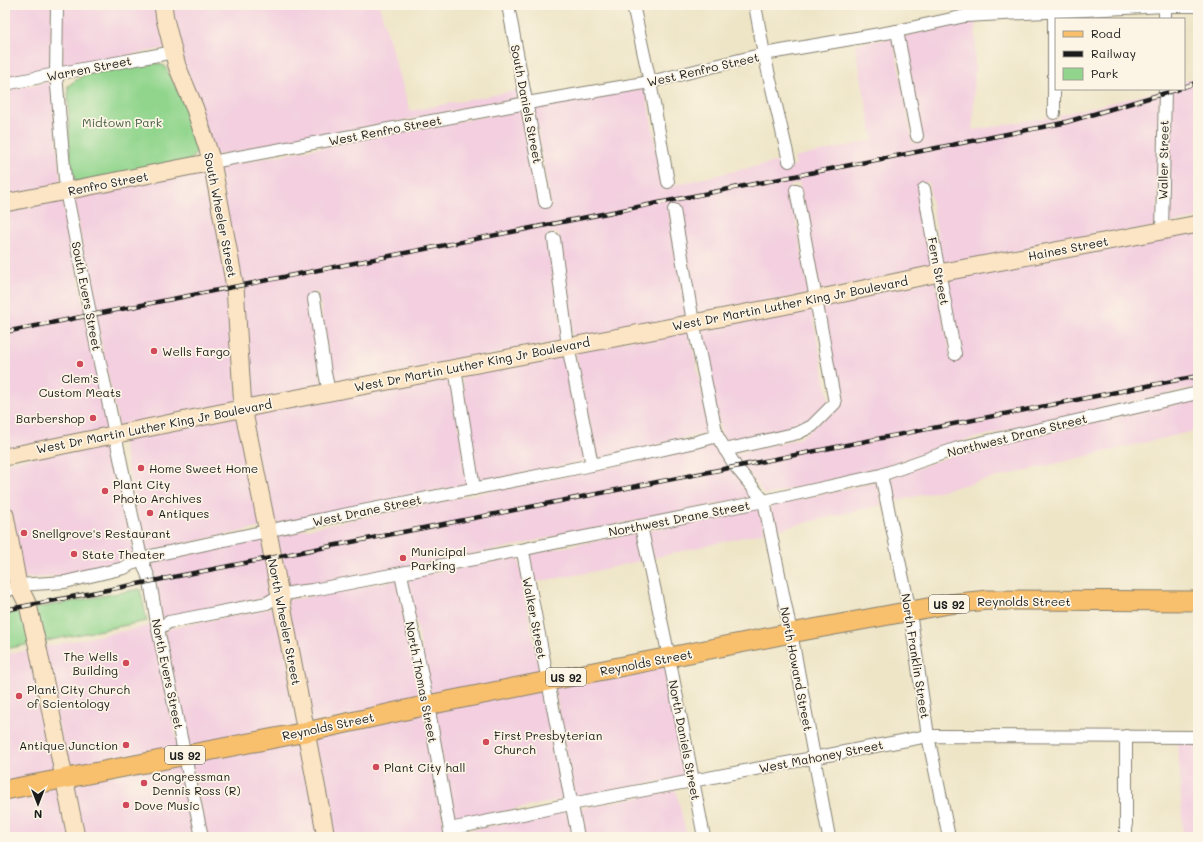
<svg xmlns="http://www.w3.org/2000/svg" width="1203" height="842" font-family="Mali,sans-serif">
<rect width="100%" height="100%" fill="#fcf5e5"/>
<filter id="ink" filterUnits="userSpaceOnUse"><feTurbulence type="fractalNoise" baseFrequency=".025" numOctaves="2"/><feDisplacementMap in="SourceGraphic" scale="8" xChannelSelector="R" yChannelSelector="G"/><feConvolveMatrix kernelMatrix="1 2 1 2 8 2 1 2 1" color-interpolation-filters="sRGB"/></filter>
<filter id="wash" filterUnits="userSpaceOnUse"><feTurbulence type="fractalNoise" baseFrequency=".012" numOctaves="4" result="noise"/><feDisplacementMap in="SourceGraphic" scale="16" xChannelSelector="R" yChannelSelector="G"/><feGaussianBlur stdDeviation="0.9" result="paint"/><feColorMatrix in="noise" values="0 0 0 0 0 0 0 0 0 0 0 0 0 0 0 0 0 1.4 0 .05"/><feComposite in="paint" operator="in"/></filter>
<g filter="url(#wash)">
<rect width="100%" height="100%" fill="#eee5c7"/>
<g fill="#f3cfdf">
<path d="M5 5H52L51 69 5 78Z"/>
<path d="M62 5H158L167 48 62 67Z"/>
<path d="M169 5H379L410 111 519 90 521 98 215 156 182 65Z"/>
<path d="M966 22H976L973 130 1049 117V119H1059V115L1160 91 1157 226 943 266 928 182 918 184 933 268 819 292 799 183 790 186 809 294 697 316 678 203 668 205 687 318 573 339 558 233 548 234 563 341 333 385 318 292 308 295 322 387 248 401 218 167 523 109 541 209 551 207 533 107 645 88 664 189 673 186V185L784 160 786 168 796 165 794 158 873 140 855 44 893 38 913 143 923 141 903 36Z"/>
<path d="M1198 76V218L1167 224 1170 89H1184V82Z"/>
<path d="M52 81 61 186 5 197V90Z"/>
<path d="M208 169 230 287 237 403 119 428 100 338 73 196Z"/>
<path d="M62 198 109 430 5 451V209Z"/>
<path d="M1198 230V387L957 442 879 469 765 495 740 463 734 454 800 438 837 408 841 407 840 405 842 403 839 400 821 304 935 280 952 361 961 358 945 278Z"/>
<path d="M811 306 829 401 809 421 796 427 728 444 721 434 699 327Z"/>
<path d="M689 329 710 432 596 459 575 350Z"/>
<path d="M564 352 585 461 478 482 461 373Z"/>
<path d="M451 375 468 484 272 525 249 413Z"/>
<path d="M1198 399V430L892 502 887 479 959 453Z"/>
<path d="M239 415 262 527 145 552 122 439Z"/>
<path d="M112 441 135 555 122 562 65 576 23 578 5 488V463Z"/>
<path d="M714 443 721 453V457H723L753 497 538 540 520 545 312 585 284 589 274 536 475 494 588 472 697 448Z"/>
<path d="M877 482 882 505 775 530 770 506Z"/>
<path d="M760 508 765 532 653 558 647 531Z"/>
<path d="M637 533 643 560 587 573 534 582 528 554Z"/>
<path d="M264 538 274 592 265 598 162 620 156 585 157 584 154 575H153L149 563Z"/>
<path d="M518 557 524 583 522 584 541 676 432 698 407 578Z"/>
<path d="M397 580 422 700 310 725 286 600 314 596Z"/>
<path d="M276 604 300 727 189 748 164 632 171 628 267 609Z"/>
<path d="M152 622 151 626 153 630 179 750 68 772 43 647 148 626Z"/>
<path d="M33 649 58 774 5 784V655Z"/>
<path d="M665 664 687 776 575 797 554 685Z"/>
<path d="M544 687 565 799 454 822 434 710Z"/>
<path d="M424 712 446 837H331L312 736Z"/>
<path d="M302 739 321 837H207L191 760Z"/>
<path d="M1178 742 1198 743V837H1183Z"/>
<path d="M181 762 196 837H81L71 783Z"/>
<path d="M60 785 71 837H5V796Z"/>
<path d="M676 790 687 837H583L577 809Z"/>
<path d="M567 811 573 837H457L456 833Z"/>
</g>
<g fill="#91d58d" stroke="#567854">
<path d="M156 63 165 66C172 80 202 136 198 149 196 153 192 158 190 162L76 182 70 162 68 86 75 81 84 75Z"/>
<path d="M140 589 147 621 5 649V614Z"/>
</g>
</g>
<g filter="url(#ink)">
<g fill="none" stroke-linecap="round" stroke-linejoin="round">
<defs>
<g id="street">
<path d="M57 5 56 74 66 191 95 339 141 558 150 581 158 629 202 837"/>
<path d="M508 5 545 202"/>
<path d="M633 5 650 82 668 182"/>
<path d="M755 5 764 54 789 161"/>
<path d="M1165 5V19"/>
<path d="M897 31 917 136"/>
<path d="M5 84 56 74 174 52"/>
<path d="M1054 113V5"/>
<path d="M212 162 527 103 650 82 764 54 897 31 965 16 1165 6H1198"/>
<path d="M924 189 933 241 955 354"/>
<path d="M674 210 693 322 717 436 736 467 764 501 791 633 829 837"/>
<path d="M1162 231 1165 89"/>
<path d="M554 239 568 346 592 465"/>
<path d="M314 299 325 373 329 392"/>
<path d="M455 368 474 489"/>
<path d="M725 450 798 433 812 426 835 403 796 190"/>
<path d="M881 475 910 612 928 736 949 837"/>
<path d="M641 526 669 657 704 837"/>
<path d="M521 550 524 557 578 837"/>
<path d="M401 574 428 705 451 837"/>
<path d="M5 592 18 585 65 582 124 568 141 558 313 521 592 465 696 442 717 436"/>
<path d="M158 629 169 622 267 603 280 595 296 592 313 590 521 550 539 546 764 501 881 475 958 448 1198 393"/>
<path d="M1126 736V837"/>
<path d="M450 829 571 804 928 736 1198 737"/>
</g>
<g id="secondary">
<path d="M163 5 165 19 177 66 195 109 212 162 235 287 243 408 268 532 326 837"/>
<path d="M5 203 212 162"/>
<path d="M5 457 230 411 783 306 939 273 1198 224"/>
<path d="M5 515 18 585 28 605 38 648 76 837"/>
</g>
<path id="primary" d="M5 790 306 732 428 705 548 681 791 633 949 604 988 600 1198 601"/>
</defs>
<use href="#street" stroke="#858072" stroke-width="14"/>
<use href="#secondary" stroke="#858072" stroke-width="19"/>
<use href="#primary" stroke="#858072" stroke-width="21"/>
<use href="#street" stroke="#fff" stroke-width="12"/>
<use href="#secondary" stroke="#fce5c4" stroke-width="17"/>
<use href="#primary" stroke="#f8bf6c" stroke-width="19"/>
<defs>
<g id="rail">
<path d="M1184 87 1198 82"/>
<path d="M5 332 1063 123 1179 89"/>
<path d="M5 610 1198 376"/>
</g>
</defs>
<use href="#rail" stroke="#1c1c1c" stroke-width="4.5"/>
<use href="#rail" stroke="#fcf5e5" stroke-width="3" stroke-dasharray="9" stroke-linecap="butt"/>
</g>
</g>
<g fill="#d1495b" stroke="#fcf5e5" stroke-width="1.5">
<circle cx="154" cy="351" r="4"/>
<circle cx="80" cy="364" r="4"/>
<circle cx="93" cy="418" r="4"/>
<circle cx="141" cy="468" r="4"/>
<circle cx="105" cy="491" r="4"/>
<circle cx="150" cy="513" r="4"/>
<circle cx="24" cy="533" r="4"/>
<circle cx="74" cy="554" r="4"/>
<circle cx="403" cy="558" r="4"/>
<circle cx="126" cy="663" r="4"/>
<circle cx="19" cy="696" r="4"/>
<circle cx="486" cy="742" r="4"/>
<circle cx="126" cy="745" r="4"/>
<circle cx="376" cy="767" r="4"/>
<circle cx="144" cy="783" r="4"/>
<circle cx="126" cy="805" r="4"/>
</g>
<g text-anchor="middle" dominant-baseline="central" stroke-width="3.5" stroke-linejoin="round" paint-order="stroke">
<g fill="#fcf5e5" stroke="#5f5d58" stroke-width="1">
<rect x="929" y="595" width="40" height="18" rx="3"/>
<rect x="546" y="668" width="40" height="18" rx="3"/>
<rect x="165" y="746" width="40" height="18" rx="3"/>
</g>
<g font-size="11" font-weight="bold" fill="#1c1c1c">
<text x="949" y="604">US 92</text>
<text x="566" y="677">US 92</text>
<text x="185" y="755">US 92</text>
</g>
<g font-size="12" fill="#1c1c1c" stroke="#fcf5e5">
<text transform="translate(89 68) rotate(-11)">Warren Street</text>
<text transform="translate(703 69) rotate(-13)">West Renfro Street</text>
<text transform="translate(527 104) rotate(79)">South Daniels Street</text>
<text transform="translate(385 130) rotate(-11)">West Renfro Street</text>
<text transform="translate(1163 160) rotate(-89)">Waller Street</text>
<text transform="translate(108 183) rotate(-11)">Renfro Street</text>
<text transform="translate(221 215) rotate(79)">South Wheeler Street</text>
<text transform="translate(1068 248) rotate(-11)">Haines Street</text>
<text transform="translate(939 271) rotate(79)">Fern Street</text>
<text transform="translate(87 296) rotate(79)">South Evers Street</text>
<text transform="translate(790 303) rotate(-11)">West Dr Martin Luther King Jr Boulevard</text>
<text transform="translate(472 364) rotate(-11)">West Dr Martin Luther King Jr Boulevard</text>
<text transform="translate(154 426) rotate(-11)">West Dr Martin Luther King Jr Boulevard</text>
<text transform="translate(1017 435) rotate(-14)">Northwest Drane Street</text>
<text transform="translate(367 510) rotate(-12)">West Drane Street</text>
<text transform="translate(679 518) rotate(-11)">Northwest Drane Street</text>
<text x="1024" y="601">Reynolds Street</text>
<text transform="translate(535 618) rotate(79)">Walker Street</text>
<text transform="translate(285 622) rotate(79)">North Wheeler Street</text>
<text transform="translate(916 656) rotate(81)">North Franklin Street</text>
<text transform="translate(646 662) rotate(-11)">Reynolds Street</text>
<text transform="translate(797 669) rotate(79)">North Howard Street</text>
<text transform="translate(168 674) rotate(78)">North Evers Street</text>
<text transform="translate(422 682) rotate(79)">North Thomas Street</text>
<text transform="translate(328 726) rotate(-12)">Reynolds Street</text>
<text transform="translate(685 740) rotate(79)">North Daniels Street</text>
<text transform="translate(821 756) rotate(-11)">West Mahoney Street</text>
</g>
<g font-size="12" fill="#455d44" stroke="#fcf5e5">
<text x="122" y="122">Midtown Park</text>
</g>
<g font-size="12" fill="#1c1c1c" stroke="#fcf5e5" text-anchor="start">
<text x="162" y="351">Wells Fargo</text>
<text x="80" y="378" text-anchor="middle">Clem's<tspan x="80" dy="14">Custom Meats</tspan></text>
<text x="85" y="418" text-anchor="end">Barbershop</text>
<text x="149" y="468">Home Sweet Home</text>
<text x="113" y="484">Plant City<tspan x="113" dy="14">Photo Archives</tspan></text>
<text x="158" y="513">Antiques</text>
<text x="32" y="533">Snellgrove's Restaurant</text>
<text x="411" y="551">Municipal<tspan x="411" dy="14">Parking</tspan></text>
<text x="82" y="554">State Theater</text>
<text x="118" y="656" text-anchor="end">The Wells<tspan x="118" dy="14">Building</tspan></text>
<text x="27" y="689">Plant City Church<tspan x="27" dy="14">of Scientology</tspan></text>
<text x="494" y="735">First Presbyterian<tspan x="494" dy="14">Church</tspan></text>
<text x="118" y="745" text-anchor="end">Antique Junction</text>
<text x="384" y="767">Plant City hall</text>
<text x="152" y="776">Congressman<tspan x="152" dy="14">Dennis Ross (R)</tspan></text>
<text x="134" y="805">Dove Music</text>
</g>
</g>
<rect width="1203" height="842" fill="none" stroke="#fcf5e5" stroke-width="20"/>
<rect x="1055" y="18" width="130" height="72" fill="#fcf5e5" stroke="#a29e95"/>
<rect x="1063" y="31" width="20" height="6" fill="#f8bf6c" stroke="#a29e95"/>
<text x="1091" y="38" font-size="12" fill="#1c1c1c">Road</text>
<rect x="1063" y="51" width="20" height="6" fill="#1c1c1c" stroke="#a29e95"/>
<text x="1091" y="58" font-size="12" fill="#1c1c1c">Railway</text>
<rect x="1063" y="68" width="20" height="12" fill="#91d58d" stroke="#a29e95"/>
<text x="1091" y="78" font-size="12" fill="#1c1c1c">Park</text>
<g transform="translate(38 804) rotate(180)" stroke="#fcf5e5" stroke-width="3" paint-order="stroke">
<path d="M0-3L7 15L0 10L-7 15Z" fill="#1c1c1c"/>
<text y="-6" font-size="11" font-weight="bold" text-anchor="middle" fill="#1c1c1c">N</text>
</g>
</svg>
